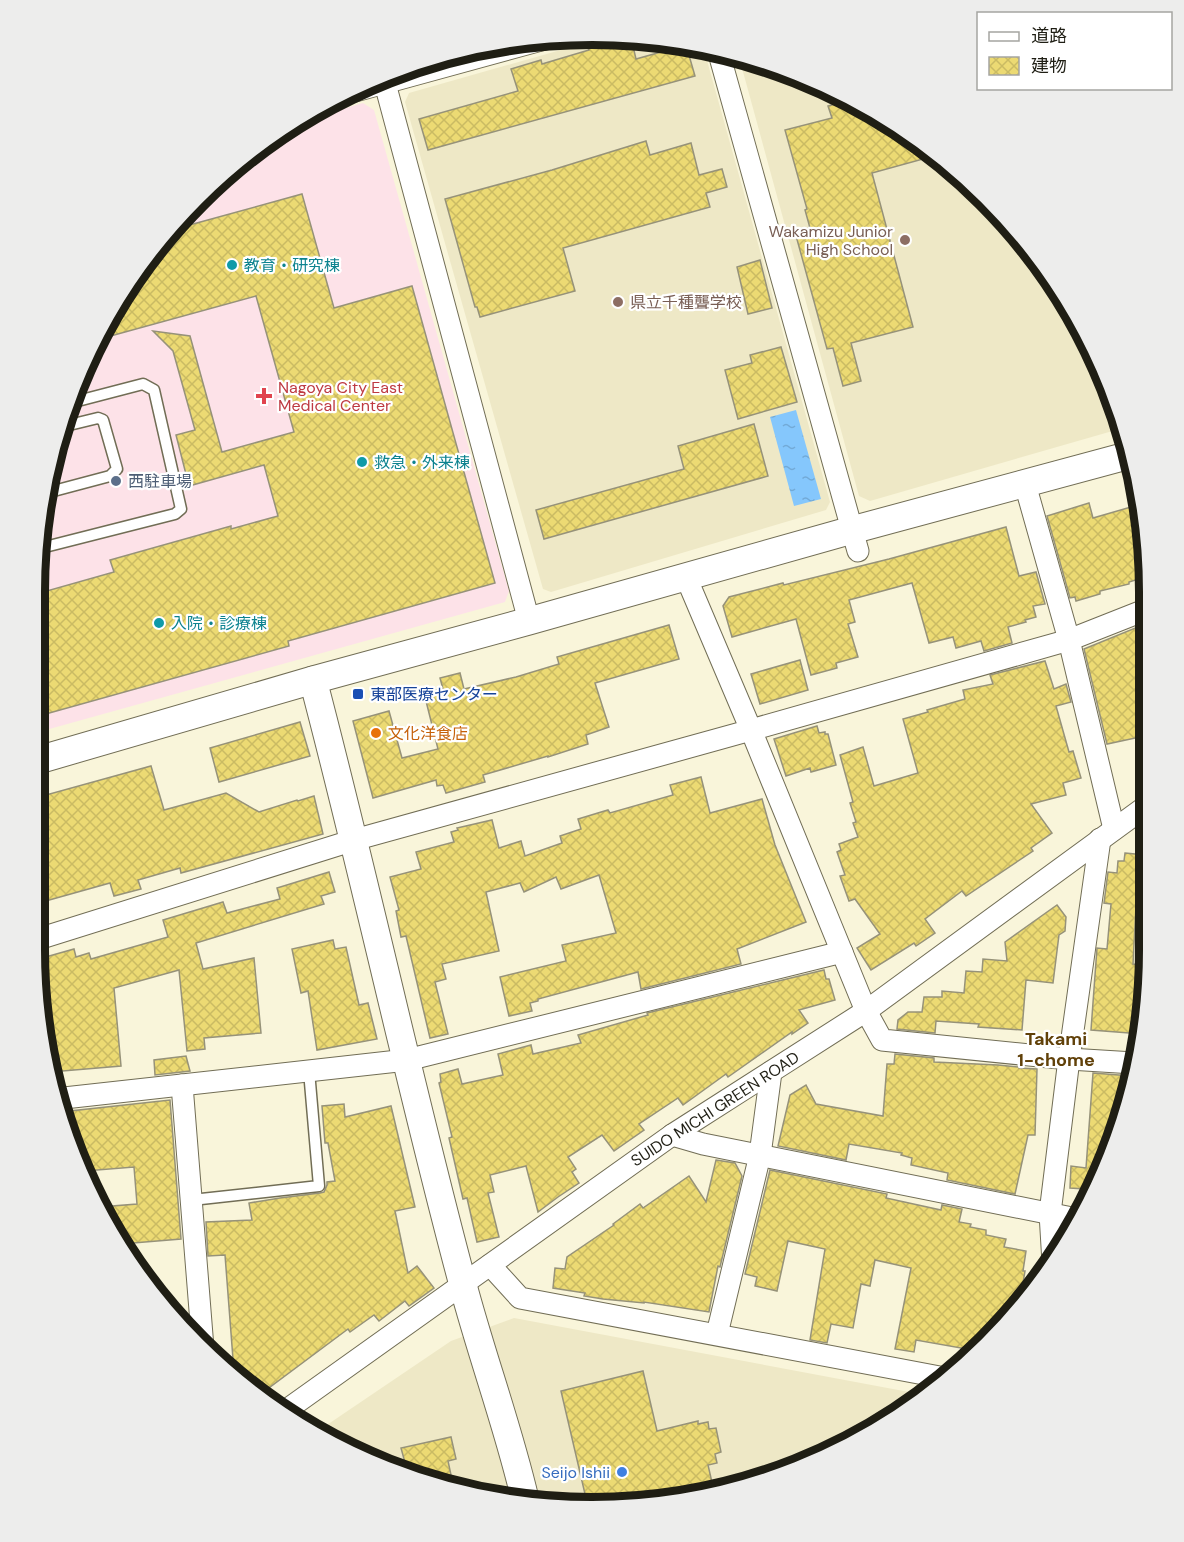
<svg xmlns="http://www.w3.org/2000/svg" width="1184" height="1542" font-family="'DM Sans','Noto Sans JP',sans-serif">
<defs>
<pattern id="water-ripples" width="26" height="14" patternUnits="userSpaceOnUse" patternTransform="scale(1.5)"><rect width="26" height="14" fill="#85c7fc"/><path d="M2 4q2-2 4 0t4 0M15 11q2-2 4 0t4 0" fill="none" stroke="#72aad7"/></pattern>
<pattern id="building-cross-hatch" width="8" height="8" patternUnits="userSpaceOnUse" patternTransform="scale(1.5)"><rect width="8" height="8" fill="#ecda73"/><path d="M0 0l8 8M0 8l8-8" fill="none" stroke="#cabb63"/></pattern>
</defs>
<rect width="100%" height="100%" fill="#f9f5da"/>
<g fill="#eee8c6">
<path d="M610 36 703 46 830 502 826 510 551 592 543 589 405 102 409 93Z"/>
<path d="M739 57 806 77 902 129 986 198 1056 283 1120 412 1123 428 870 501 859 496Z"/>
<path d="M514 1318 925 1395 901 1414 737 1488 592 1507 448 1489 315 1433 451 1341Z"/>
</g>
<path fill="#fde2e8" d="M363 103 374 110 509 591 505 602 35 733 36 556 54 447 92 345 150 253 283 128 291 124Z"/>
<path fill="url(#water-ripples)" d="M796 410 821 499 794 506 770 417Z"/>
<g fill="url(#building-cross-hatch)" stroke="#969279" stroke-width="1.5">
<path d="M620 37 631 38 636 59 686 45 695 76 428 150 419 119 518 91 511 69 541 60 542 64 589 50 588 47Z"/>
<path d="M849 100 902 129 932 153 922 155 923 159 872 173 913 327 851 343 861 381 843 386 833 348 827 349 795 232 810 228 805 210 807 209 785 130 832 118 828 106Z"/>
<path d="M646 141 650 155 691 143 699 175 722 169 727 187 706 193 710 207 563 248 575 291 480 317 477 307H475L445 199 552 170Z"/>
<path d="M302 194 334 308 412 286 495 583 288 641 289 646 35 717 36 594 114 572 110 560 231 526V529L278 516 264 465 189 486 176 435 195 430 173 351 153 331 190 336 222 452 294 432 256 296 96 340 150 253 175 229Z"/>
<path d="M760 260 772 308 748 314 737 267Z"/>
<path d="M781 347 797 402 738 419 725 370 752 363 750 355Z"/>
<path d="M754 424 768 476 544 539 536 510 684 469 678 446Z"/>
<path d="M1089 503 1093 518 1131 507 1140 542 1145 541V577L1129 582V584L1100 591V594L1076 601 1075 597 1070 598 1047 516Z"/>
<path d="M1006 527 1019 576 1036 572 1045 604 1033 606 1036 617 1025 620 1026 622 1008 627 1012 643 984 651 981 641 956 648 953 637 929 643 912 583 849 600 855 622 848 624 858 657 836 663 837 668 811 675 796 619 732 637 723 606 729 597 783 583 784 585 889 559Z"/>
<path d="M1145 624V736L1107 744 1084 649Z"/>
<path d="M669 625 679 659 595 683 609 727 586 735 588 744 548 757V756L483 775 485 782 446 793 443 785 437 786 436 780 373 798 353 721 389 711 402 758 438 749 424 693 443 689 440 678 460 673 464 689 516 677 559 664 557 657Z"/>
<path d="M800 660 808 690 760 704 751 674Z"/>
<path d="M1045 661 1054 689 1066 684 1071 702 1056 706 1069 752 1073 751 1081 778 1063 783 1066 795 1031 804 1052 833 1031 848 1033 851 966 896 962 891 925 919 935 933 916 946 914 943 871 970 857 948 880 934 855 899 849 901 840 876 845 875 837 852 841 850 839 844 858 837 853 823 856 822 850 803 853 802 840 755 863 747 874 786 918 773 903 719 928 712 927 710 965 699 963 690 993 684 990 675Z"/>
<path d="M300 722 310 756 219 782 210 748Z"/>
<path d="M817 726 819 733 825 732V734H828L836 765 811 772 810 768 786 776 774 739Z"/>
<path d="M151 766 164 810 226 793 259 812 297 800 298 801 314 796 323 834 181 873 180 868 138 880 141 889 114 896 110 883 35 904V798Z"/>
<path d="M701 777 710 813 762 799 775 845 806 922 737 949 741 964 641 989 638 972 538 999V1001L530 1003 532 1011 509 1016 500 977 566 961 562 945 616 933 599 875 561 889 556 877 524 892 520 883 486 892 499 951 442 964 446 979 435 982 448 1034 430 1038 406 936 401 937 396 911 399 910 390 877 421 869 416 852 454 842 451 832 458 830 457 828 492 820 499 848 521 841 525 856 562 843 560 836 581 829 578 819 608 810 610 813 673 795 670 785Z"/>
<path d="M1125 853 1145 855V907L1136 906 1133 964 1145 965V1023L1142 1034 1091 1030 1097 948 1107 949 1111 904 1104 903 1108 872 1117 873 1118 861H1124Z"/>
<path d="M329 872 335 892 321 896 324 904 196 943 203 969 254 958 261 1033 204 1038 205 1049 187 1051 179 970 114 988 121 1066 51 1072 42 1005 48 1003 38 968 44 966 42 958 74 949 76 957 89 953 91 959 168 937 163 920 223 902 227 913 280 899 277 888Z"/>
<path d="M1057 905 1066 917 1065 931 1059 935 1053 983 1026 980 1022 1030 978 1027 979 1024 936 1021 935 1033 897 1029 898 1020 908 1012H922L924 997H942V991L964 993 966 971 982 972 983 959 1007 961 1005 942Z"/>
<path d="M333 940 335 949 346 947 359 1005 368 1003 377 1039 317 1050 308 991 301 993 292 949Z"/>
<path d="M824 970 826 979H829L835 1000 799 1010 808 1023 792 1034V1032L728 1077 726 1074 683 1105 678 1098 639 1124 644 1130 614 1151 602 1135 568 1157 576 1169 572 1172 579 1183 558 1197 538 1212 526 1166 490 1175 494 1192 488 1193 499 1237 477 1242 467 1198 463 1199 449 1138 452 1137 439 1083 441 1082 440 1074 458 1069 462 1084 503 1075 498 1054 531 1045 533 1054 581 1043 578 1035 648 1015 647 1013Z"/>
<path d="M895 1054 934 1058V1062L998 1065 1019 1067V1068L1037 1069 1035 1135H1028L1015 1194 947 1180 948 1173 911 1165 912 1158 901 1155 902 1153 849 1144 846 1160 778 1146 790 1095 806 1085 816 1104 883 1116 887 1064H894Z"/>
<path d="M186 1056 190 1071 155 1075 154 1060Z"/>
<path d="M1093 1073 1131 1076 1107 1163 1083 1208 1085 1189 1070 1188 1071 1166 1086 1168Z"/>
<path d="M170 1100 181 1239 121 1244 109 1229 100 1207 137 1204 134 1167 85 1171 61 1112Z"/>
<path d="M344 1104 345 1117 391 1106 415 1207 395 1211 408 1273 417 1266 434 1288 409 1306 405 1301 379 1321 374 1315 350 1332 348 1329 262 1393 234 1372 225 1255 208 1256 206 1222 252 1220 249 1203 280 1198 320 1193 324 1192 327 1185V1182L335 1181 328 1143H325L322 1106Z"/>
<path d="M716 1160 735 1163 742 1176 720 1267 718 1266 709 1312 644 1302V1303L603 1299 584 1296 585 1293 553 1288 555 1268 565 1269 567 1257 614 1225 613 1224 640 1204 643 1208 689 1176 706 1202Z"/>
<path d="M770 1170 887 1194 886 1198 941 1210 942 1205 962 1209 959 1222 971 1224 970 1227 986 1230V1235L1006 1239 1004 1247 1026 1251 1023 1271H1025L1021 1295 1018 1294 1016 1308 986 1344 978 1351 916 1340 914 1352 895 1349 911 1268 875 1260 870 1286 861 1284 853 1328 831 1324 827 1343 810 1340 825 1249 788 1241 777 1291 755 1286 757 1277 745 1274Z"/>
<path d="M643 1371 657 1431 698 1421V1424L708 1422 709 1429 716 1428 721 1452 715 1454 717 1463 708 1465 714 1491 592 1508 588 1507 561 1391Z"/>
<path d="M451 1437 456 1459 448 1461 454 1489H448L425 1479 422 1467 407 1470 401 1448Z"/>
</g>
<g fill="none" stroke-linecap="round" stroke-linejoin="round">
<defs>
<g id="service">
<path d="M46 493 110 476 117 469 103 420 98 418 61 427"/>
<path d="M37 549 175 514 181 509 154 390 143 384 70 403"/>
<path d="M192 1200 319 1186 309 1071"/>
</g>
<g id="minor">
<path d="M718 50 858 551"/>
<path d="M383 76 529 621"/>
<path d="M348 93 545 39"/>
<path d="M1025 484 1069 640 1114 829"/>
<path d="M686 577 751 730 866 1011 882 1040 1069 1059 1134 1063"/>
<path d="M35 940 354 840 751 730 1069 640 1145 610"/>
<path d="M182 1085 203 1348"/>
<path d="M55 1099 407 1060 842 952"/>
<path d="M672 1135 703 1144 1077 1219"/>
<path d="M1053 1263 1050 1213 1069 1059 1100 839"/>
<path d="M490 1265 520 1298 945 1378"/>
<path d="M717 1334 760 1155 771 1072"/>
<path d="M285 1411 672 1135 866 1011 1145 807"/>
</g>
<g id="tertiary">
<path d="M313 680C366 881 409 1084 463 1285 482 1357 508 1426 525 1499"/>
<path d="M35 761 313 680 529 621 852 530 1130 455"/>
</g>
</defs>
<use href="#service" stroke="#716d55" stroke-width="13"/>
<use href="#minor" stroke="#716d55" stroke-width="23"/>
<use href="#tertiary" stroke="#716d55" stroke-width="29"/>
<use href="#service" stroke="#fff" stroke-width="10"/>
<use href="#minor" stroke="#fff" stroke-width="21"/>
<use href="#tertiary" stroke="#fff" stroke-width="27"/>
</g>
<g fill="#8d6e63" stroke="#fff" stroke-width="2">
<circle cx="905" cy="240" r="6"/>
<circle cx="618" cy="302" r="6"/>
</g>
<g fill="#0f9aa8" stroke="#fff" stroke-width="2">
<circle cx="232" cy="265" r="6"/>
<circle cx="362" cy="462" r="6"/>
<circle cx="159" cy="623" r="6"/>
</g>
<path fill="#e0444e" stroke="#fff" stroke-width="2" d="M261 387h6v6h6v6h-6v6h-6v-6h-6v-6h6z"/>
<circle fill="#5c6f8a" stroke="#fff" stroke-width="2" cx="116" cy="481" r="6"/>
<rect fill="#1a4fb4" stroke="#fff" stroke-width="2" x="352" y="688" width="12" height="12" rx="3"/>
<circle fill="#e8710a" stroke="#fff" stroke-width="2" cx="376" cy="733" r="6"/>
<circle fill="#3f7fe0" stroke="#fff" stroke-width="2" cx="622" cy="1472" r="6"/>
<g text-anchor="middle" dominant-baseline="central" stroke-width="4.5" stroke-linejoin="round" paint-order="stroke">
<g font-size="16" fill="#785e54" stroke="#fff" text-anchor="end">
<text x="893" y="231">Wakamizu Junior<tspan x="893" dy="18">High School</tspan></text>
<text x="630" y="302" text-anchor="start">県立千種聾学校</text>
</g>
<g font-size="16" fill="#0d838f" stroke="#fff" text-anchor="start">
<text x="244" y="265">教育・研究棟</text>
<text x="374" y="462">救急・外来棟</text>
<text x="171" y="623">入院・診療棟</text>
</g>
<g font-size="16" fill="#be3a42" stroke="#fff" text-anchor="start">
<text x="278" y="387">Nagoya City East<tspan x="278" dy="18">Medical Center</tspan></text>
</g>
<g font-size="16" fill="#4e5e75" stroke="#fff" text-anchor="start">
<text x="128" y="481">西駐車場</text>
</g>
<g font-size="16" fill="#164399" stroke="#fff" text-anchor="start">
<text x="370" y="694">東部医療センター</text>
</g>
<g font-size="16" fill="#c56008" stroke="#fff" text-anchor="start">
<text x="388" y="733">文化洋食店</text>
</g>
<g font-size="16" fill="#1f1e14" stroke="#fff">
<text transform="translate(715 1109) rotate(-33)">SUIDO MICHI GREEN ROAD</text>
</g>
<g font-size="16" fill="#366cbe" stroke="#fff" text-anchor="end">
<text x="610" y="1472">Seijo Ishii</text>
</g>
<g font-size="18" font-weight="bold" fill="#614109" stroke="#fff">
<text x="1056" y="1039">Takami<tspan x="1056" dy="21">1-chome</tspan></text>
</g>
</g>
<path d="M0 0H1184V1542H0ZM592 45H592A547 547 0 0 1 1139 592V950A547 547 0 0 1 592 1497H592A547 547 0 0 1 45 950V592A547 547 0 0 1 592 45Z" fill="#ededec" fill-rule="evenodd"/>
<path fill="none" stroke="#1f1e14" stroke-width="8" d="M592 45H592A547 547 0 0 1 1139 592V950A547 547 0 0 1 592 1497H592A547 547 0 0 1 45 950V592A547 547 0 0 1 592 45Z"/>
<rect x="977" y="12" width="195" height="78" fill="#ffffff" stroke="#a5a5a1" stroke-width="1.5"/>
<rect x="989" y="32" width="30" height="9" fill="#ffffff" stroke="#a5a5a1" stroke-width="1.5"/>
<text x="1031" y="42" font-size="18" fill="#1f1e14">道路</text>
<rect x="989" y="57" width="30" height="18" fill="url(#building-cross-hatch)" stroke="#a5a5a1" stroke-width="1.5"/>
<text x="1031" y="72" font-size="18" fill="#1f1e14">建物</text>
</svg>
